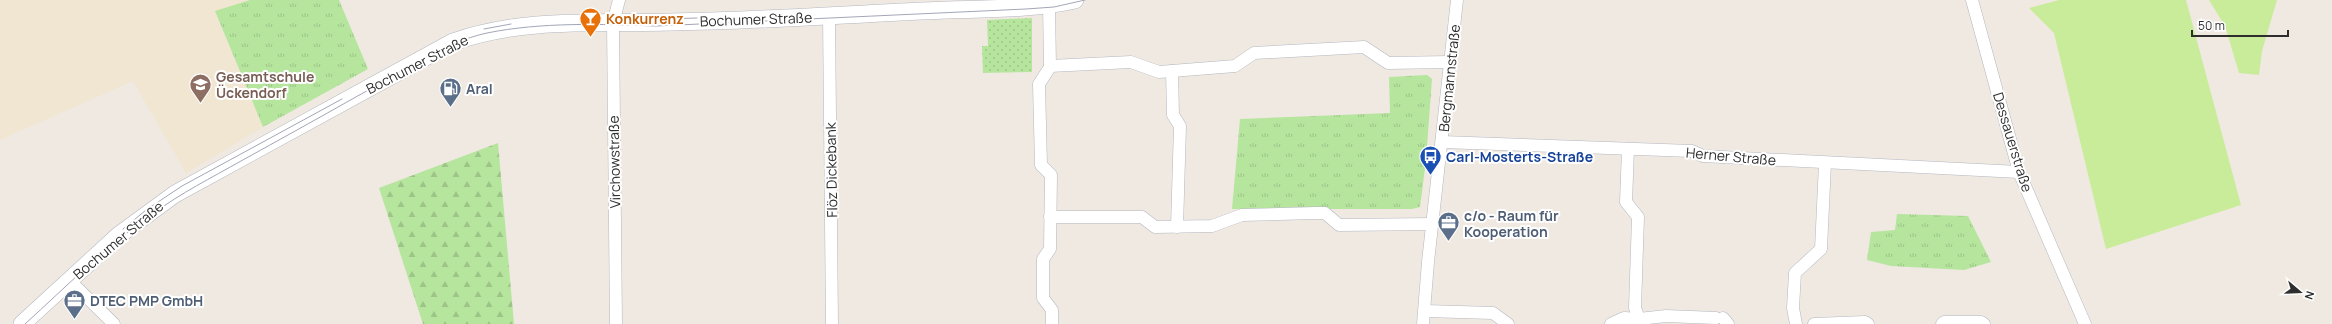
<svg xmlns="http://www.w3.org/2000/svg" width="2332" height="324" font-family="Manrope,sans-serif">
<defs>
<pattern id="grass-tufts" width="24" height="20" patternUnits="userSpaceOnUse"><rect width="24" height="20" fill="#b6e59e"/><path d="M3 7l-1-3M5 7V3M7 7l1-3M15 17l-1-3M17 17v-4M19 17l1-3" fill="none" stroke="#9dc588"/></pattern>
<pattern id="forest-firs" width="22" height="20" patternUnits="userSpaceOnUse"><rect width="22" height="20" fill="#b6e59e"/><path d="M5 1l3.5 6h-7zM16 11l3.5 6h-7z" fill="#9dc588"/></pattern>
<pattern id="garden-dots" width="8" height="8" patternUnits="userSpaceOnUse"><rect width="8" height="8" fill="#b6e59e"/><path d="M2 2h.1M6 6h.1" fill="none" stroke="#9dc588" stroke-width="1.8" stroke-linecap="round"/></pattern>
</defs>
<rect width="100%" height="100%" fill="#efe9e1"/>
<path fill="#f0e6d1" d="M0 0H250L215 12 263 127 186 173 133 81 0 140Z"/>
<g fill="url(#grass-tufts)">
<path d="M250 0H339L368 69 263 127 215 11Z"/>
<path d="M1427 75 1432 79 1426 160 1420 207 1412 209H1232L1240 119 1390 113 1389 77Z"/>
<path d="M1897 214 1968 216 1991 262 1964 270 1891 266 1867 260 1871 232 1895 230Z"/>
</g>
<path fill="url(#forest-firs)" d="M498 143 514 324H423L379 188Z"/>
<path fill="url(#garden-dots)" d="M1032 18V72L983 73 982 46H988L987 20Z"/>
<g fill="#c9ec9a">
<path d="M2059 0H2186L2241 205 2106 249 2054 33 2029 8Z"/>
<path d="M2209 0H2277L2262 51 2259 75 2239 73 2225 26Z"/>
</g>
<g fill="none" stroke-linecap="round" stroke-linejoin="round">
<defs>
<g id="street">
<path d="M1972 0 2019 172 2085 324"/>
<path d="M1049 5 1050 67 1039 84 1041 165 1051 175 1050 249 1043 259V298L1052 310V324"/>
<path d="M829 16 832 324"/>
<path d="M1050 66 1131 62 1159 72 1235 66 1254 53 1364 47 1388 63 1450 62"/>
<path d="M1172 71 1173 115 1180 126 1177 227"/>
<path d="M1442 142 1692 151 1703 156 2019 172"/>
<path d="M1628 149 1626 202 1638 217 1635 308 1641 324"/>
<path d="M1050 217H1142L1155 227 1212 226 1242 215 1316 213H1325L1339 225 1433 224"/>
<path d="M69 280 114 324"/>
<path d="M1425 311 1493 313 1508 324"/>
<path d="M1723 318 1728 324"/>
<path d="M616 324 613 23 619 0"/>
<path d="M1423 324 1428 262 1457 0"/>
<path d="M1611 324 1624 318 1639 319 1666 316 1716 318"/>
<path d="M1796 324 1793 308 1795 273 1821 249 1825 163"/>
<path d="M1814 324 1865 322 1868 324"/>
<path d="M1942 324 1944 322H1981L1984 324"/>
</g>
<path id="secondary" d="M22 324 119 235 175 194 453 42C524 17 597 24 671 22 754 21 838 15 922 11 973 8 1025 11 1075 0"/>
</defs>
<use href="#street" stroke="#b4b7c1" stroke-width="13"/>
<use href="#secondary" stroke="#b4b7c1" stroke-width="18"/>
<use href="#street" stroke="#fff" stroke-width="12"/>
<use href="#secondary" stroke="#fff" stroke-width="17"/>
<g stroke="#a3a6b8" stroke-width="1">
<path d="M627 20 697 18"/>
<path d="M484 29 511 24"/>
<path d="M123 229 146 210 182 186 342 99"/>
<path d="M25 324C67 286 107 245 154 213 181 193 211 178 241 161 279 140 317 119 354 98 393 77 444 42 487 33 541 22 601 24 656 26L1026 9 1054 7 1085 0"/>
</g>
</g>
<defs>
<symbol id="bar-pin" viewBox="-11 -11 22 30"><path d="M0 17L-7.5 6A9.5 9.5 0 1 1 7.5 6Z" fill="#e8710a" stroke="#fff"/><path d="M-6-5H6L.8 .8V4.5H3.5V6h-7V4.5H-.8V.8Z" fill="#fff"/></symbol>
<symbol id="school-pin" viewBox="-11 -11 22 30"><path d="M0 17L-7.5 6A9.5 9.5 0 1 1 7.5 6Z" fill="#8d6e63" stroke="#fff"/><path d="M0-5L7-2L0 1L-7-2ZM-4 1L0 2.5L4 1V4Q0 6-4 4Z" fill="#fff"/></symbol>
<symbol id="fuel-pin" viewBox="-11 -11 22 30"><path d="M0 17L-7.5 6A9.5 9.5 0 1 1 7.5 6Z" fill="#5c6f8a" stroke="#fff"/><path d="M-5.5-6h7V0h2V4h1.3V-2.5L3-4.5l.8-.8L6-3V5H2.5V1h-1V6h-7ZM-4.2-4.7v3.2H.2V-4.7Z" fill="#fff"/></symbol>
<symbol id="bus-pin" viewBox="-11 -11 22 30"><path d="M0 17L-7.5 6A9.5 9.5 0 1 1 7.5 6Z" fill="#1a4fb4" stroke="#fff"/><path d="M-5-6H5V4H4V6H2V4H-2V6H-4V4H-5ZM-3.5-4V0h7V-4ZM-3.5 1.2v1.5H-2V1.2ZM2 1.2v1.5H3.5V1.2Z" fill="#fff"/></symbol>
<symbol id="office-pin" viewBox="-11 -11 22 30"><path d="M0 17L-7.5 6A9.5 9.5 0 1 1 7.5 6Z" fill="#5c6f8a" stroke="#fff"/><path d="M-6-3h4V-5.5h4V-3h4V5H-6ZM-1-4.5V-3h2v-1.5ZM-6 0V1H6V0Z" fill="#fff"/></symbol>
</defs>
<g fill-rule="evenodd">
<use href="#bar-pin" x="578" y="6" width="25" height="34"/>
<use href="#school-pin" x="188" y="72" width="25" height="34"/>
<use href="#fuel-pin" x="438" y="76" width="25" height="34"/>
<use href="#bus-pin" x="1418" y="144" width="25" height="34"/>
<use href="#office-pin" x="1436" y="210" width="25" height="34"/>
<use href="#office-pin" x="62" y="288" width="25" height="34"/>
</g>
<g text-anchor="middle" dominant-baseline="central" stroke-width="4" stroke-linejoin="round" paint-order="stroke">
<g font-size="14" font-weight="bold" fill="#c56008" stroke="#fff" text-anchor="start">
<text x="606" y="18">Konkurrenz</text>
</g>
<g font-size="14" fill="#2e2e2e" stroke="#fff">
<text transform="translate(756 19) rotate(-2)">Bochumer Straße</text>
<text transform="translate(417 64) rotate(-27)">Bochumer Straße</text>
<text transform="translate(1449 78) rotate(-84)">Bergmannstraße</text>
<text transform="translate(2013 142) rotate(73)">Dessauerstraße</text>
<text transform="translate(1731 156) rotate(5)">Herner Straße</text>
<text transform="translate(614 162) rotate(-91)">Virchowstraße</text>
<text transform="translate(831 170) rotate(-91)">Flöz Dickebank</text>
<text transform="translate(118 240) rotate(-40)">Bochumer Straße</text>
</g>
<g font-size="14" font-weight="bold" fill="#785e54" stroke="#fff" text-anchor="start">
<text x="216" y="76">Gesamtschule<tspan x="216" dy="16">Ückendorf</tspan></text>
</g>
<g font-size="14" font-weight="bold" fill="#4e5e75" stroke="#fff" text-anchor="start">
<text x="466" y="88">Aral</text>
<text x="1464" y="215">c/o - Raum für<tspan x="1464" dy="16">Kooperation</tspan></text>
<text x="90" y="300">DTEC PMP GmbH</text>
</g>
<g font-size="14" font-weight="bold" fill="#164399" stroke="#fff" text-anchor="start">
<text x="1446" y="156">Carl-Mosterts-Straße</text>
</g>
</g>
<g transform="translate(2300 292) rotate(109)" stroke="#ffffff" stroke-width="3" paint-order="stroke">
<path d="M0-3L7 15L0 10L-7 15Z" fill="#2e2e2e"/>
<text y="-6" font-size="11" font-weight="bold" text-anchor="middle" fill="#2e2e2e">N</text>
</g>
<path d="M2192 30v6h96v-6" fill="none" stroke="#2e2e2e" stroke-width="2"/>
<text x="2198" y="30" font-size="12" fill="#2e2e2e" stroke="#ffffff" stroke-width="3" paint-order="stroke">50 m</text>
</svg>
